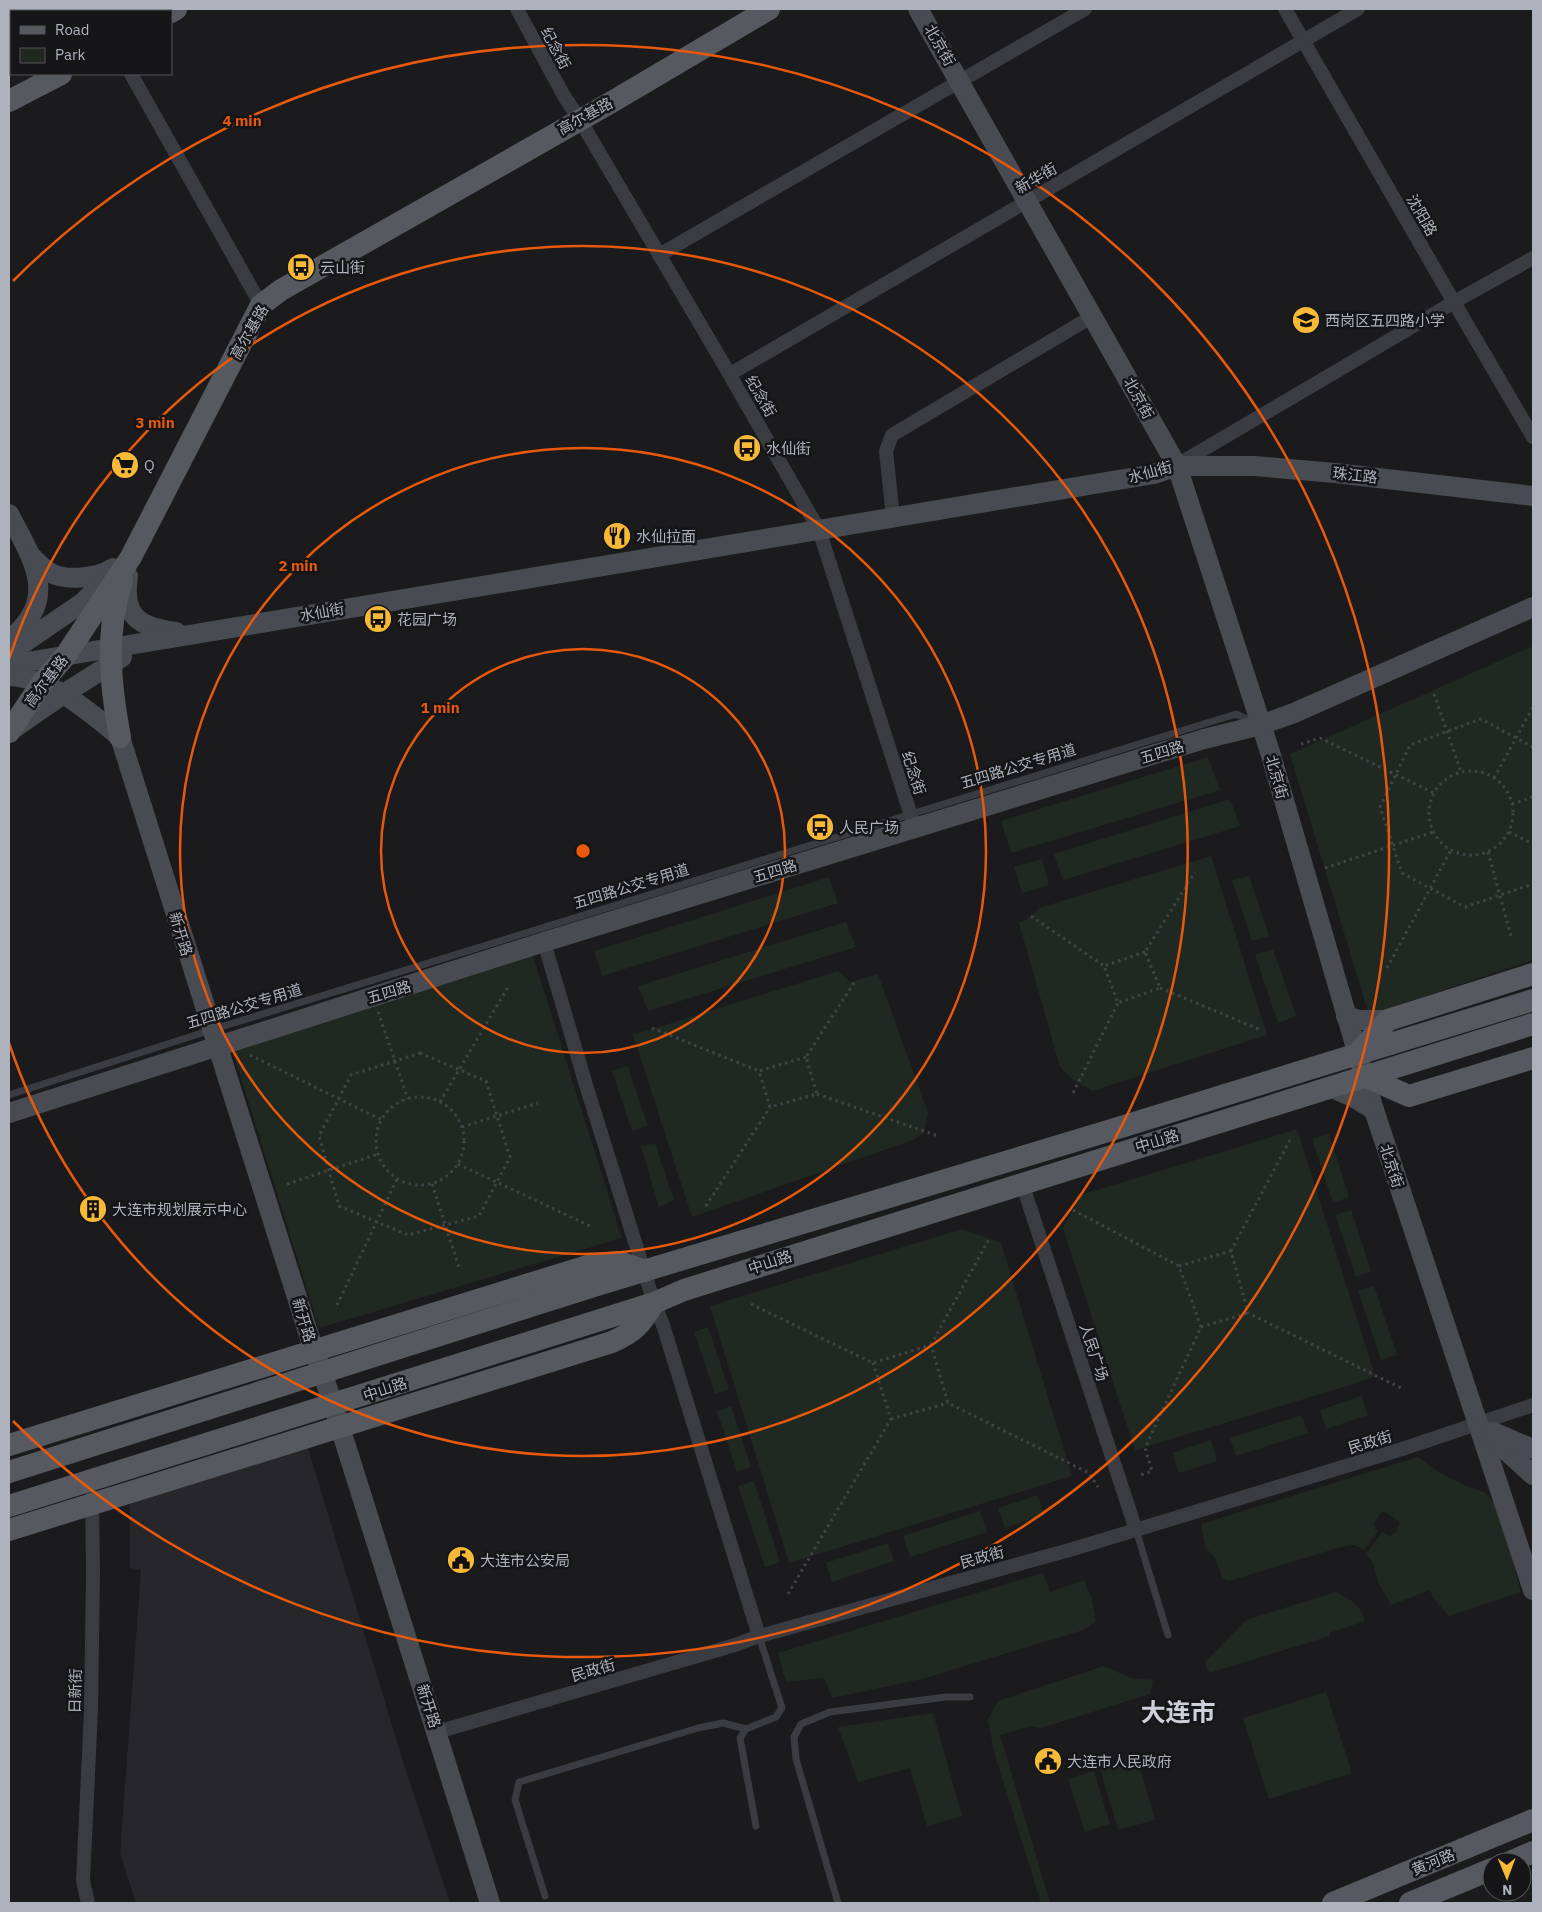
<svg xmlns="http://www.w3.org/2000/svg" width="1542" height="1912" font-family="'IBM Plex Sans','Noto Sans SC',sans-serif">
<rect width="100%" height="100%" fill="#1b1b1d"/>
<path fill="#27262a" d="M307 1445 406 1771 450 1903H136L120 1853 141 1570 130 1568V1499Z"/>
<g fill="#202921">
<path d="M1533 646V960L1369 1015 1290 754Z"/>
<path d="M1208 757 1220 790 1011 853 1001 821Z"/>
<path d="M1230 799 1240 826 1063 880 1054 854Z"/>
<path d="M1211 856 1267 1035 1092 1091 1075 1081 1060 1067 1019 923 1031 916 1039 908Z"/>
<path d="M1042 859 1049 885 1022 893 1014 867Z"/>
<path d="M1249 876 1269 936 1252 941 1232 880Z"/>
<path d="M829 877 838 903 602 976 594 951Z"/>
<path d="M846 922 856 947 648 1011 638 986Z"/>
<path d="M1273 949 1296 1016 1278 1023 1255 955Z"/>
<path d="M533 956 622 1238 319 1328 232 1049Z"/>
<path d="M838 971 850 982 878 974 928 1113 924 1133 913 1140 692 1217 633 1035Z"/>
<path d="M628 1066 648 1126 632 1131 612 1071Z"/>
<path d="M1297 1129 1375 1376 1357 1383 1135 1450 1063 1228 1081 1195Z"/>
<path d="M1329 1134 1349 1197 1333 1203 1312 1139Z"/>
<path d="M655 1143 674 1200 659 1207 641 1147Z"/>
<path d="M1351 1210 1371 1271 1356 1277 1335 1215Z"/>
<path d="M962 1229 1001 1243 1072 1476 789 1563 710 1306Z"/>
<path d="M1374 1286 1397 1355 1381 1360 1358 1291Z"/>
<path d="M708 1327 729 1389 715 1394 694 1332Z"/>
<path d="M1361 1396 1368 1415 1326 1429 1320 1410Z"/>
<path d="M731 1406 751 1467 737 1472 717 1411Z"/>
<path d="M1302 1415 1308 1433 1236 1456 1230 1438Z"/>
<path d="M1211 1440 1217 1461 1179 1473 1172 1453Z"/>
<path d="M1418 1457 1438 1472 1464 1485 1486 1493 1498 1508 1521 1592 1449 1616 1433 1598 1430 1590 1391 1605 1379 1584 1373 1563 1366 1554 1382 1532 1390 1536 1396 1532 1400 1522 1383 1511 1374 1523 1375 1528 1378 1531 1364 1550 1354 1545 1341 1547 1229 1581 1223 1579 1215 1558 1205 1547 1201 1524Z"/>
<path d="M754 1481 780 1562 765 1567 738 1486Z"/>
<path d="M1038 1495 1044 1515 1005 1528 998 1508Z"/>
<path d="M980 1511 987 1532 910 1557 903 1536Z"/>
<path d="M888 1543 894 1561 832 1582 826 1563Z"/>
<path d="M1043 1573 1050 1592 1084 1580 1092 1599 1096 1622 1080 1631 922 1679 832 1698 824 1678 786 1682 778 1653Z"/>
<path d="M1336 1592C1350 1599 1361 1605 1365 1621L1329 1633 1330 1636 1209 1673 1205 1662 1246 1620Z"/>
<path d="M1104 1666 1131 1678 1153 1680 1150 1694 1041 1728 1031 1726 1000 1735 1050 1903H1041L994 1752 988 1719 998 1701Z"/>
<path d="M1326 1692 1352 1773 1269 1799 1243 1718Z"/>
<path d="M933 1713 962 1816 927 1826 910 1768 858 1782 838 1727Z"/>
<path d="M1137 1757 1155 1820 1118 1830 1100 1768Z"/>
<path d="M1094 1771 1110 1824 1085 1832 1068 1779Z"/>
</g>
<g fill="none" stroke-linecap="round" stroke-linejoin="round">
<g stroke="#414349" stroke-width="3" stroke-dasharray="2.5 4" stroke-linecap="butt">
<path d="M1434 694 1461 772"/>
<path d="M1301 744 1320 738 1434 793"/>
<path d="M1533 747 1481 719 1410 745 1380 807 1402 873 1465 907 1533 884"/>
<circle cx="1471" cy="813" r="42"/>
<path d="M1494 778 1533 707"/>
<path d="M1512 804 1533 797"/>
<path d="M1509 832 1533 844"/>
<path d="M1488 852 1511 936"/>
<path d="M1325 868 1433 832"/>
<path d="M1031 916 1104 966"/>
<path d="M1145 952 1104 966 1118 1003 1160 988 1145 952 1195 872"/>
<path d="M1387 968 1451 850"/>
<path d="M1160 988 1261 1030"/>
<path d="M378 1012 408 1099"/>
<path d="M652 1028 759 1071"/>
<path d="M420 1053 486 1081 510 1157 479 1216 408 1235 339 1206 319 1136 351 1075Z"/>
<path d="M250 1055 382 1120"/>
<path d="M806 1057 759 1071 770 1107 817 1094 806 1057 856 980"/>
<path d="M1073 1093 1118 1003"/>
<path d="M817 1094 938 1136"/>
<circle cx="420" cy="1141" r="44"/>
<path d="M440 1102 508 987"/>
<path d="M462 1127 538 1103"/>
<path d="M1290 1140 1231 1251 1248 1313 1401 1388"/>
<path d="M458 1164 590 1226"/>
<path d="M287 1184 378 1154"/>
<path d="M432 1184 460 1270"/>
<path d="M706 1206 770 1107"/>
<path d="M1073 1210 1179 1266 1201 1327 1145 1448 1152 1471 1141 1475"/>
<path d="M1179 1266 1231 1251"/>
<path d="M751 1304 873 1363 931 1345 948 1403 1089 1473 1098 1487"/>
<path d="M337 1305 397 1179"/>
<path d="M1201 1327 1248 1313"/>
<path d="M931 1345 989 1239"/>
<path d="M891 1419 948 1403"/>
<path d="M788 1594 891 1419 873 1363"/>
</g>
<g stroke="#3b3c42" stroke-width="7">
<path d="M9 1095 211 1030 1236 714 1254 722"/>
<path d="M1136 1530 1168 1635"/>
<path d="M756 1826 740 1738 746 1729 776 1717 782 1708 759 1636"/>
<path d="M545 1896 515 1800 519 1782 698 1728 723 1723 746 1729"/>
<path d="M838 1903 796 1759 794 1737 801 1724 830 1712 946 1697H970"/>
</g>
<g stroke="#3b3c42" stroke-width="14">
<path d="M517 9 564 96 580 120 720 358 819 530 915 828"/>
<path d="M1285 9 1441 280 1533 437"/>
<path d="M131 74 261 305"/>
<path d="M659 255 1085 9"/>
<path d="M730 374 1358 9"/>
<path d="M1177 465 1454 302 1533 258"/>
<path d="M893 517 886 451 892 435 1093 316"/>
<path d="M544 942 586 1085 654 1303 663 1325 759 1636"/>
<path d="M1022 1183 1136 1530"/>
<path d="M437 1732 735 1645 759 1636 1073 1549 1402 1449 1533 1405"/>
<path d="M88 1903 83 1881 91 1710 93 1573 92 1497"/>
</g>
<g stroke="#494b52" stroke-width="20">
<path d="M918 9 1177 466 1270 752 1374 1110 1533 1590"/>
<path d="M9 514C34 561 60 599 9 640"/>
<path d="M32 557C37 562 43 568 49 572 66 582 98 578 113 568"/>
<path d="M128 576C122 616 138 627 176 632"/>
<path d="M9 653 82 603 115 572"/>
<path d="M9 665 1154 474 1177 466H1254L1335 473 1533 496"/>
<path d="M9 676C51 678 89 711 120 737"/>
<path d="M13 729 62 695 122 657"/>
<path d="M120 737 314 1351 322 1371 340 1427 490 1903"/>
<path d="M1346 1016 1359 1020H1388"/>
<path d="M1330 1087 1353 1097 1374 1110"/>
<path d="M9 1113 544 942 1204 739 1261 725 1294 713 1533 607"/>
<path d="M1479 1426 1533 1475"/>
<path d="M1493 1432 1533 1449"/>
</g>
<g stroke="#575961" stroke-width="22">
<path d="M104 11 108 9"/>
<path d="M171 12 176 9"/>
<path d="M9 63 11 61"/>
<path d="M9 101 61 74"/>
<path d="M9 732 42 683 66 655 131 557 261 305 281 290 610 103 769 9"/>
<path d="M120 737C110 684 105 633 122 581"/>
<path d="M1357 1054 1388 1020 1533 974"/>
<path d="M1364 1076 1409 1096 1533 1058"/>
<path d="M9 1445 594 1264 619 1262 645 1271"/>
<path d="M9 1472 597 1285 1108 1131 1533 1000"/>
<path d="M9 1506 654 1303 684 1290 1533 1024"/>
<path d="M9 1530 612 1342C636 1331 640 1325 654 1303"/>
<path d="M1510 1862 1533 1852"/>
<path d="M1333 1903 1533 1820"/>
<path d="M1410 1903 1492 1869"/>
</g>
</g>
<g fill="none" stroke="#e8590c" stroke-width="2.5">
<circle cx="583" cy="851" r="202"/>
<circle cx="583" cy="851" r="403"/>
<path d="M9 659A605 605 0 1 1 9 1043"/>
<path d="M13 281A806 806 0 1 1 13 1421"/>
</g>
<defs>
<symbol id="bus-disc" viewBox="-11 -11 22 22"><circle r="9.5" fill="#f8b938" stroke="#161518"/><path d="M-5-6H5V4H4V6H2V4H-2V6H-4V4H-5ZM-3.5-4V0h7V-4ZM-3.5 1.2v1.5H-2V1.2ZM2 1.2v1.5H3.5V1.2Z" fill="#111"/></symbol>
<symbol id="school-disc" viewBox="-11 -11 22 22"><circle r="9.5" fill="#f8b938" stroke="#161518"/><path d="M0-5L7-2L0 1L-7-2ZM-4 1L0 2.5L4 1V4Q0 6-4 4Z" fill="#111"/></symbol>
<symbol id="supermarket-disc" viewBox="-11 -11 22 22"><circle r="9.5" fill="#f8b938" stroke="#161518"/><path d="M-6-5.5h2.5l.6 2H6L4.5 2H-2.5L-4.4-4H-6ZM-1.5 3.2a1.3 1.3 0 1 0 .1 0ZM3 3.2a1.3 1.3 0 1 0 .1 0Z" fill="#111"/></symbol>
<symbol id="restaurant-disc" viewBox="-11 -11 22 22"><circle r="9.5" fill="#f8b938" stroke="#161518"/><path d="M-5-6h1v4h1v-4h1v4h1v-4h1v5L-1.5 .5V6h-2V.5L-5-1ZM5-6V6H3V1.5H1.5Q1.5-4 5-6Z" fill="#111"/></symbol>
<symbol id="building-disc" viewBox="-11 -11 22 22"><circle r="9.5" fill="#f8b938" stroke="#161518"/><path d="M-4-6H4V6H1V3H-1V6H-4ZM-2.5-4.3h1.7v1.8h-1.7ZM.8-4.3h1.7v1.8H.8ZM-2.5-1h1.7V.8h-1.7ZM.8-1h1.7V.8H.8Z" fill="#111"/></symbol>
<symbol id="civic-disc" viewBox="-11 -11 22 22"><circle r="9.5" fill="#f8b938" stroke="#161518"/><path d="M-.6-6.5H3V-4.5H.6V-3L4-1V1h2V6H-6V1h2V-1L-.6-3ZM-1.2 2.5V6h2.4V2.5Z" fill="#111"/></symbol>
</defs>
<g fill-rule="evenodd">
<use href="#bus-disc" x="285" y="251" width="32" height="32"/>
<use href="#school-disc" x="1290" y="304" width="32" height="32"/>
<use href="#bus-disc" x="731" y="432" width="32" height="32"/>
<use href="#supermarket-disc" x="109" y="449" width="32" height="32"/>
<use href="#restaurant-disc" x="601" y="520" width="32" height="32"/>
<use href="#bus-disc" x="362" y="603" width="32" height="32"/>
<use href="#bus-disc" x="804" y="811" width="32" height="32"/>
<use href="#building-disc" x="77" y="1193" width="32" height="32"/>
<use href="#civic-disc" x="445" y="1544" width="32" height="32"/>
<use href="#civic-disc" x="1032" y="1745" width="32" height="32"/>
</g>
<g text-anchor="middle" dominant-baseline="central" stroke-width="5" stroke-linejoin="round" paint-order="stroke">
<g font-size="15" fill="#adb2bd" stroke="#161518">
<text transform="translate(940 45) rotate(60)">北京街</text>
<text transform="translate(556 48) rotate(62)">纪念街</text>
<text transform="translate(585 116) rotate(-29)">高尔基路</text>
<text transform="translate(1036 178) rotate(-30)">新华街</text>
<text transform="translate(1422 215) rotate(60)">沈阳路</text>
<text transform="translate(249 332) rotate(-60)">高尔基路</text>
<text transform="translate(761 396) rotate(60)">纪念街</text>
<text transform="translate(1139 398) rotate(61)">北京街</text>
<text transform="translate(1150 472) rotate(-15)">水仙街</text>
<text transform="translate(1355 475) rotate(6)">珠江路</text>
<text transform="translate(322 612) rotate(-10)">水仙街</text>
<text transform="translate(46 681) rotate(-53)">高尔基路</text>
<text transform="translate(1162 752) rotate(-17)">五四路</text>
<text transform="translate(1018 766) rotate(-17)">五四路公交专用道</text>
<text transform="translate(914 773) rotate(72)">纪念街</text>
<text transform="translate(1277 777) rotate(74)">北京街</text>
<text transform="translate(775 871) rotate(-17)">五四路</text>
<text transform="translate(631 886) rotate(-17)">五四路公交专用道</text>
<text transform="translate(181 934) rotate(73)">新开路</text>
<text transform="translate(389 992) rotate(-17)">五四路</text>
<text transform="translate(244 1006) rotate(-17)">五四路公交专用道</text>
<text transform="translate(1157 1141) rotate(-17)">中山路</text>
<text transform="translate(1392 1166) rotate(72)">北京街</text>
<text transform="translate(770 1262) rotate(-18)">中山路</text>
<text transform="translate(304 1320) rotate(73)">新开路</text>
<text transform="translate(1094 1352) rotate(72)">人民广场</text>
<text transform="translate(385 1389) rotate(-18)">中山路</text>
<text transform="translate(1370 1442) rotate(-17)">民政街</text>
<text transform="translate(982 1557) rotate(-15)">民政街</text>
<text transform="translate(593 1670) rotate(-16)">民政街</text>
<text transform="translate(75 1691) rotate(-89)">日新街</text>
<text transform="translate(429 1706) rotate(72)">新开路</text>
<text transform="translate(1433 1862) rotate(-22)">黄河路</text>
</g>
<g font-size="15" fill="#adb2bd" stroke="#161518" text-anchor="start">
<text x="320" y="267">云山街</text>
<text x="1325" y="320">西岗区五四路小学</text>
<text x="766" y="448">水仙街</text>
<text x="144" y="465">Q</text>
<text x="636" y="536">水仙拉面</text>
<text x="397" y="619">花园广场</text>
<text x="839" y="827">人民广场</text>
<text x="112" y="1209">大连市规划展示中心</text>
<text x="480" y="1560">大连市公安局</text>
<text x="1067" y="1761">大连市人民政府</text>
</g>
<g font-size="25" font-weight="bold" fill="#ced1d9" stroke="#161518">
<text x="1178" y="1711">大连市</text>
</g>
</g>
<circle cx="583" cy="851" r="8" fill="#e8590c" stroke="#161518" stroke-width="2.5"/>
<g font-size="15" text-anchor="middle" font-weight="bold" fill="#e8590c" stroke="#161518" stroke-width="5" stroke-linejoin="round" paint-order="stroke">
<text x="242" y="126">4 min</text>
<text x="155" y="428">3 min</text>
<text x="298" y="571">2 min</text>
<text x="440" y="713">1 min</text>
</g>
<rect width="1542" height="1912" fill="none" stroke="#adb2bd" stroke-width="20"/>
<rect x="10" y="10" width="162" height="65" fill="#161518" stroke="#52545a"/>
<rect x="20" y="26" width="25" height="8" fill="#575961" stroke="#52545a"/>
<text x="55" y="35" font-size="15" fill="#adb2bd">Road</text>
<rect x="20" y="48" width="25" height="15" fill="#202921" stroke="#52545a"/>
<text x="55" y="60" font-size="15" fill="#adb2bd">Park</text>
<g transform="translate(1507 1877) rotate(179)"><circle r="24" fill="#161518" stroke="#52545a"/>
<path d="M0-4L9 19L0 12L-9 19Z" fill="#f8b938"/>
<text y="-8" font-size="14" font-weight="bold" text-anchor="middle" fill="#adb2bd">N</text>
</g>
</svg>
